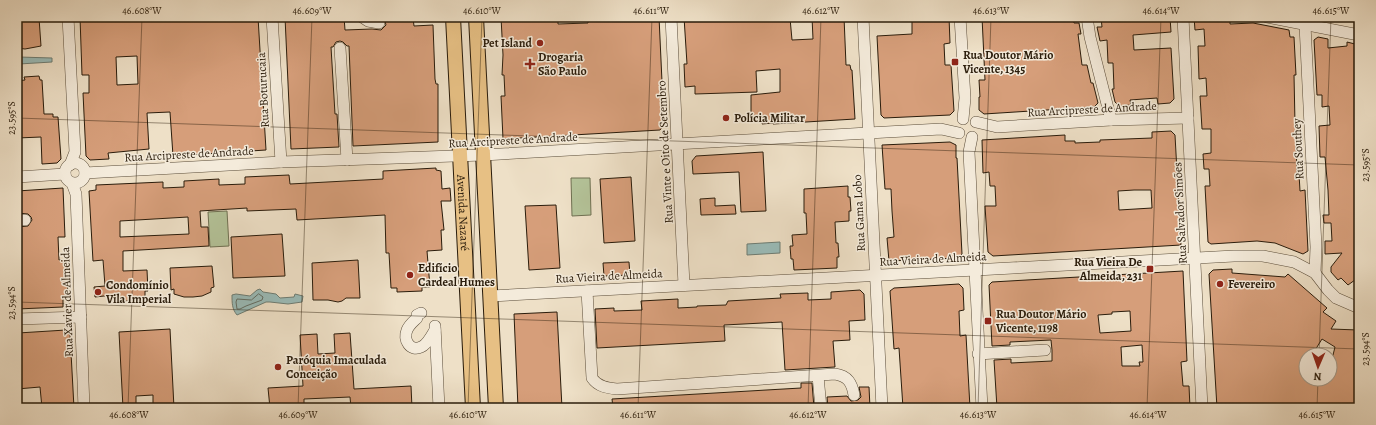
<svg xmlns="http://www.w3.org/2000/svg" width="1376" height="425" font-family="Alegreya,serif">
<rect width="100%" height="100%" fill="#eee0c7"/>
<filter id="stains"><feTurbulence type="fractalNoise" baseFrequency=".005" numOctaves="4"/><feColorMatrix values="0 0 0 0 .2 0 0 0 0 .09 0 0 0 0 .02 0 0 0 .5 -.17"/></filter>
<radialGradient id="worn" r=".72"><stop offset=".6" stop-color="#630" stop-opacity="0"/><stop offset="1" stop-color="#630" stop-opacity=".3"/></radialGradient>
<g fill="#b4c399" stroke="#6f7052">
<path d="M571 178H590L591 215 572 216Z"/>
<path d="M227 211 229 246 210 247 208 212Z"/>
</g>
<g fill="#9abcb9" stroke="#6d7c73">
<path d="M19 57 52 58V62L19 64Z"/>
<path d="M780 242V253L747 255V244Z"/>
<path d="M260 289 263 292 276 294 280 298 294 297 295 294 303 296 302 302 288 304 270 302H266L237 315C232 309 232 303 232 295L236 294 250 296 257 290Z"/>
</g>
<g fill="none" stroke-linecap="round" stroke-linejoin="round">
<path stroke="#626c62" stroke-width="1" d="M259 294 263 297 262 300 246 306 240 309H237L236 302 237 299 251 300Z"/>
</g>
<g fill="#d69e7a" stroke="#2a1c0b" fill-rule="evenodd">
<path d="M17 17 39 18 41 46 25 49 17 48Z"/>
<path d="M80 17H258L266 150 173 156 170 112 147 113 149 149 108 153 109 159 90 160 86 156 83 93H89V75H82ZM137 56 138 84 117 85 116 57Z"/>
<path d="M285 17H344L345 30 372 29 381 30 386 25 384 17 413 18 414 26 433 25 435 79 436 84H438V142L353 146 349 46H347L343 42 340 41 336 42 333 47H331L335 114H337L339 147 291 149Z"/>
<path d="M501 17H558V24L588 23V20L595 19V17H659L664 125 660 130 503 139 501 96H505L504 75H502L503 55Z"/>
<path d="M684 17H786V18H790L792 40 813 39 812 17H844L846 65H850L851 70H852L855 119 773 124V123L762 124V120H751V95L780 92V69L756 71 757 92 695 94V86L685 87 684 64H687Z"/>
<path d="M912 17H949L950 43 944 44 945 65H951L954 111 950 115 884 118 881 115 877 36 912 34Z"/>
<path d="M982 17 1073 18 1074 23H1079L1081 34H1078L1082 65H1087L1091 83H1093L1098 103 1094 107 984 114 979 110V97H980L979 80H985Z"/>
<path d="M1101 17H1170L1171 32 1133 35 1134 50 1171 48 1174 99 1170 103 1158 104 1157 98 1130 100 1131 105 1119 106 1115 102 1112 89H1114L1113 63H1108L1107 40 1100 41 1097 27H1102Z"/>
<path d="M1194 17H1224L1230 18V24L1253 23 1289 30 1290 37H1294L1296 75H1294L1295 124H1301L1302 140 1296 141 1297 174H1299L1300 191 1305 190 1308 251 1303 254 1275 243 1257 241 1211 244 1208 242 1205 186H1210L1209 169H1204L1203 154 1211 153V129H1202L1200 96H1207L1206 78 1199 79 1198 46H1205L1204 29 1195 30Z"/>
<path d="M1318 37 1328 39V48L1347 46V42L1359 45V277L1348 285 1341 278 1338 280 1331 272V267L1342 253 1325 254V241H1332L1331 223H1324L1323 215H1329L1328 190 1325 157H1320L1319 126 1330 125 1329 106 1322 107V95H1317L1314 40Z"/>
<path d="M39 76 40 80H42L44 114H53V117H58L61 159 57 163 42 164 41 137 17 138V81L25 80 24 77Z"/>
<path d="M1171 131 1175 135 1181 245 993 256 988 252 985 206H996L995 186H990L989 172 983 173 982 140 1065 135V141H1075V143L1100 142V140L1152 138V132ZM1134 190H1151L1152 208 1119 210 1118 191Z"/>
<path d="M950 142 956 145V158H957L962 254 958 258 889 261 887 238 894 237 892 211 891 189H885L882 145Z"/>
<path d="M763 152 766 211 741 212 739 172 693 174 692 161 696 156Z"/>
<path d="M436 168V170L441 171 442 189 450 188 451 201H441L444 230H441L442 250 427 251 430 287H422V291L397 292V288H391L389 253H386L385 215 297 220 296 209 247 211V208L200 211 201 227H208L209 246 123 251V271L147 270 148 291H145V296L137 299 127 301H118L104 296 95 297 94 287 105 286 103 260 93 261 89 191 96 190V185L163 182V188L184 187V181L219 179V185L245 184V177L289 175 290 184 383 179V171ZM188 217 189 234 120 237V221Z"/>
<path d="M631 177 635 241 604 243 600 179Z"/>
<path d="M848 186V197H850L851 211H849V221L835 222 836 243H838L839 257H837V268L794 270 793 259H791L790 246H793L792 235 807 234 806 213H804V189Z"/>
<path d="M63 188 65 237H58L59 260H66L68 297H63V307L17 309V227L28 226 32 220 31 217 28 214 17 213V191Z"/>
<path d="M715 198V206L735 205 736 214 701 215 700 199Z"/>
<path d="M556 205 560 268 529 270 525 206Z"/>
<path d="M282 234 285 276 233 278 231 237Z"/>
<path d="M358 260 360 298H346L342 301 338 302 328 300H313L312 263Z"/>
<path d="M629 262 630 275 604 276 603 263Z"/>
<path d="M212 266 214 287 211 288V292L202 296 193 297H184L174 294V289L171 290 170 268Z"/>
<path d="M1232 269V273L1285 277 1288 274 1327 308 1323 312 1336 321 1331 329 1358 330 1356 376 1358 377V381H1359V405L1307 408H1266V405L1252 406V405L1230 406V408H1217L1209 274 1213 270ZM1322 339 1335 347 1331 363H1330V379H1306V355H1312Z"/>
<path d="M1183 271 1187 361 1181 362 1183 386H1189L1190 408H1111V403L1097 408H997L994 360 1011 359V363L1052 361V350L1051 340 1010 342V345L992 346 989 285 992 282ZM1130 311 1131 331 1100 333 1098 315 1112 314V312ZM1142 345 1143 362H1139L1140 366H1122L1121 347Z"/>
<path d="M959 284 963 288 964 310 959 311 960 336 966 335 970 408H903L899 348 894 349 890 291 894 288Z"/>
<path d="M860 290 864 294 865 320 849 321 850 340 833 341 835 367 785 370 782 322 724 325 725 341 597 348 595 309 614 308V311L642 310 641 301 678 299V308L697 307V306L726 305 728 301 781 298 780 294 808 293V300L831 299V292Z"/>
<path d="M557 312 562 408H518L514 314Z"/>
<path d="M170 329 174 408H153V395L136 396V408H123L119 332Z"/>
<path d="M66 330 70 334 74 408H42L40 387 17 389V353H18V333Z"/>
<path d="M350 333 354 389 411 386 412 408H351L350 397 304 399V408H270L268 388 303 386 300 335 317 334 318 354 335 353 334 334Z"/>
<path d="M801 383H812L814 408H613L612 399 801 388Z"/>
<path d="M859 387H869L870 408H828L827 397 847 396 851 401 858 400 861 397Z"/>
</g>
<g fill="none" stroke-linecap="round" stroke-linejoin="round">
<defs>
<g id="minor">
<path d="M68 17 75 152 70 165"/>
<path d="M272 17 281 162"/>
<path d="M362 17 368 21 379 23"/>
<path d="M671 17 684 285"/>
<path d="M863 17 882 408"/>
<path d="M960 17 965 98 963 119"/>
<path d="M1087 17 1090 37 1111 120"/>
<path d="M1183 17 1202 408"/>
<path d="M1267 17 1359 35"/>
<path d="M1305 25 1316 247 1315 273"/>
<path d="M340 48 347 160"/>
<path d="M976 122 997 127 1111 120 1188 118"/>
<path d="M972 137 969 152 982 408"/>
<circle cx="75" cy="173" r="10"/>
<path d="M85 173 281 162 483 155 868 133 941 129 959 133"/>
<path d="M17 177 65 174"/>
<path d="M72 183 76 194 84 408"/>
<path d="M17 220H25"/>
<path d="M587 291 592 378C598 387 608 388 617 389L835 374C848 376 852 383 854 395"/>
<path d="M491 296 1234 256H1263L1294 262 1315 273 1328 290 1336 298 1359 308"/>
<path d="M421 313 417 315V318C413 322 409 325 407 330 403 340 410 352 421 347 427 345 432 335 435 330"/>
<path d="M17 319 81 317"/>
<path d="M435 326 439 408"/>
<path d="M978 354 1045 350"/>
<path d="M818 376 821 408"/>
</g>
<g id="major">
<path id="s1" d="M453 17 473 408"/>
<path d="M476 17 496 408"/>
</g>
</defs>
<use href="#minor" stroke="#5b4d3a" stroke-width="12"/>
<use href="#major" stroke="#2a1c0b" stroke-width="16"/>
<use href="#minor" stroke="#f4ebdb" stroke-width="11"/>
<use href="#major" stroke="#e7c084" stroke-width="14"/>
</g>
<path fill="none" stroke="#2a1c0b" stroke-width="1" stroke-opacity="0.45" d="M17 118 1359 165M17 302 1359 349M1319 355 1331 17M128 408 142 17M298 408 312 17M468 408 482 17M638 408 652 17M808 408 821 17M978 408 991 17M1147 408 1161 17M1317 408 1318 379"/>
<g fill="#8f2418" stroke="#f4ebdb" stroke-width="1.5">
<circle cx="540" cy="43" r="4"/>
<rect x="951" y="58" width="8" height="8" rx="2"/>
<path d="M528 58h4v4h4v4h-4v4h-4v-4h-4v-4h4z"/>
<circle cx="726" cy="118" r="4"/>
<rect x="1146" y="265" width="8" height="8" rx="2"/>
<circle cx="410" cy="275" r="4"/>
<circle cx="1220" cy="284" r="4"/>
<circle cx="98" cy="292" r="4"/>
<rect x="984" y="317" width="8" height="8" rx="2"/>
<circle cx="278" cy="367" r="4"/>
</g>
<g text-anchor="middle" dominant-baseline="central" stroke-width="3" stroke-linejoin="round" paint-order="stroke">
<g font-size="12" font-weight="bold" fill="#2a1c0b" stroke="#f4ebdb" text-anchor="start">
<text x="532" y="43" text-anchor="end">Pet Island</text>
<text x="963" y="55">Rua Doutor Mário<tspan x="963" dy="14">Vicente, 1345</tspan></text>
<text x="538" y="57">Drogaria<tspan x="538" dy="14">São Paulo</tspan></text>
<text x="734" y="118">Polícia Militar</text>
<text x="1142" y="262" text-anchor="end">Rua Vieira De<tspan x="1142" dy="14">Almeida, 231</tspan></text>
<text x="418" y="268">Edifício<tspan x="418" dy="14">Cardeal Humes</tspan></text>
<text x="1228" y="284">Fevereiro</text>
<text x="106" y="285">Condomínio<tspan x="106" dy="14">Vila Imperial</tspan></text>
<text x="996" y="314">Rua Doutor Mário<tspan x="996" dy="14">Vicente, 1198</tspan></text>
<text x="286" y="360">Paróquia Imaculada<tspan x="286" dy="14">Conceição</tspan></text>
</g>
<g font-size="12" fill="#2a1c0b" stroke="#f4ebdb">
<text transform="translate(263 90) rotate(-93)">Rua Boturucaia</text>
<text transform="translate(1092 109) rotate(-3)">Rua Arcipreste de Andrade</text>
<text transform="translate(513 140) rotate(-3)">Rua Arcipreste de Andrade</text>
<text transform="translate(1298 149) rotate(-93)">Rua Southey</text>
<text transform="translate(665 152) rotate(-93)">Rua Vinte e Oito de Setembro</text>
<text transform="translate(189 154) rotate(-3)">Rua Arcipreste de Andrade</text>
<text stroke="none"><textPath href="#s1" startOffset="196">Avenida Nazaré</textPath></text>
<text transform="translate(859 213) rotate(-93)">Rua Gama Lobo</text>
<text transform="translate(1180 213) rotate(-93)">Rua Salvador Simões</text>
<text transform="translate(933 259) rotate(-3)">Rua Vieira de Almeida</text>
<text transform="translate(609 276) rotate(-3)">Rua Vieira de Almeida</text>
<text transform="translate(67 302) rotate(-92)">Rua Xavier de Almeida</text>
</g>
</g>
<rect width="1376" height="425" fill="none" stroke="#eee0c7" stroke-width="44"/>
<g transform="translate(1318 367) rotate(182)"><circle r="19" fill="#f4ebdb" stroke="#a39888"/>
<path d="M0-3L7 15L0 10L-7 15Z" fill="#8f2418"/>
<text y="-6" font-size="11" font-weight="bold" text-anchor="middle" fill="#2a1c0b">N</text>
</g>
<rect x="22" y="22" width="1332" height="381" fill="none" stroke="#2a1c0b" stroke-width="1.5"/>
<g font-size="10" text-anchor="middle" fill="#2a1c0b">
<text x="142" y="14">46.608°W</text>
<text x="312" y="14">46.609°W</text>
<text x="482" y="14">46.610°W</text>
<text x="651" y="14">46.611°W</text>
<text x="821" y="14">46.612°W</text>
<text x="991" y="14">46.613°W</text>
<text x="1161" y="14">46.614°W</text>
<text x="1331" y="14">46.615°W</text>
<text transform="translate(11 118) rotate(-90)" y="4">23.595°S</text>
<text transform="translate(1365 165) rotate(-90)" y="4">23.595°S</text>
<text transform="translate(11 303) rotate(-90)" y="4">23.594°S</text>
<text transform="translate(1365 349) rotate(-90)" y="4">23.594°S</text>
<text x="129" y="418">46.608°W</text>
<text x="298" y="418">46.609°W</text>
<text x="468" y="418">46.610°W</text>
<text x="638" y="418">46.611°W</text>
<text x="808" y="418">46.612°W</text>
<text x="978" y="418">46.613°W</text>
<text x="1148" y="418">46.614°W</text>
<text x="1317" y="418">46.615°W</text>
</g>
<rect width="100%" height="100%" filter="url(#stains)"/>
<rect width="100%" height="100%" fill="url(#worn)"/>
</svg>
